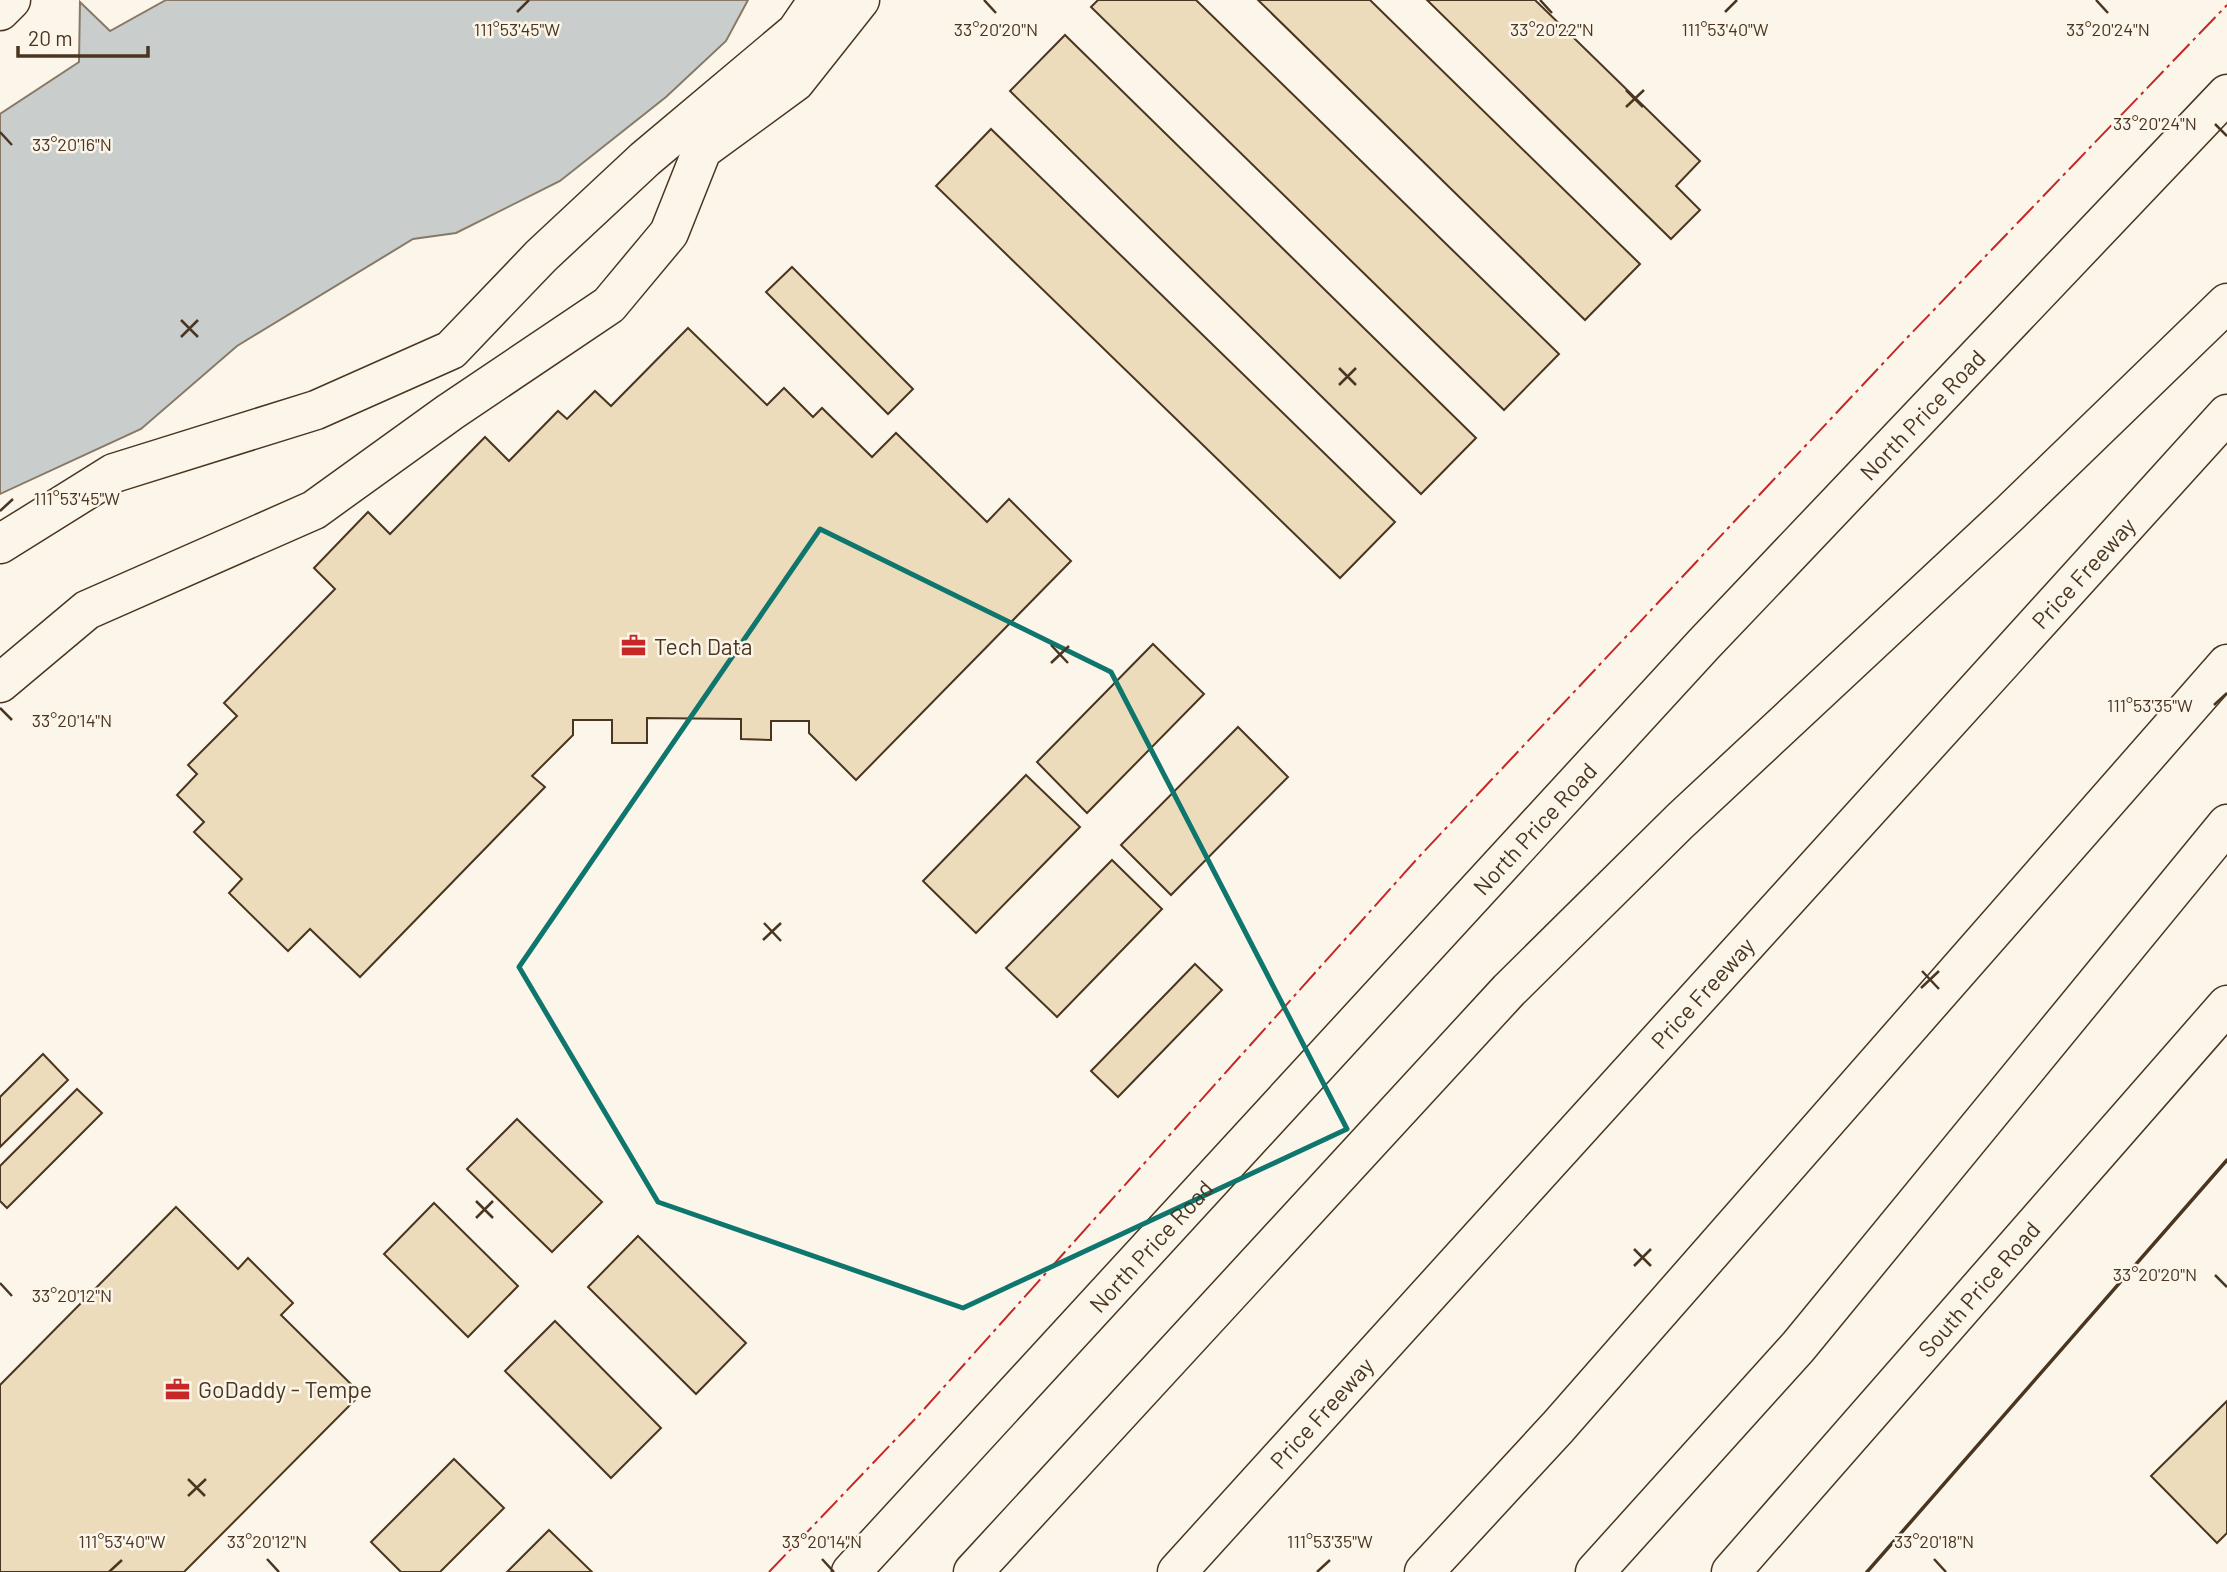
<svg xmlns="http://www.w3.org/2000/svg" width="2227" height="1572" font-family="Barlow,sans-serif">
<rect width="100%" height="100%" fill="#fbf6e9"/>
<path fill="#c9cecd" stroke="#887966" stroke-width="2" d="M166 0H748L726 41 666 97 560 181 456 233 413 239 237 346 141 429 0 494V114L79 62 80 2 110 31Z"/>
<g fill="#ecdcbc" stroke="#4a3520" stroke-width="2">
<path d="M1098 0H1196L1559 354 1504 410 1091 7Z"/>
<path d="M1258 0H1370L1640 264 1585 320Z"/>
<path d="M1427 0H1535L1700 161 1676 186 1700 210 1671 239Z"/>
<path d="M1065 35 1476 438 1421 494 1010 91Z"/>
<path d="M991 129 1395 522 1340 578 936 186Z"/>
<path d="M792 267 913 389 888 414 766 292Z"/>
<path d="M688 328 767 405 784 388 813 417 822 408 872 457 896 433 987 522 1009 499 1071 561 856 780 809 733V721H771V740L741 739V719L647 718V743H612V720H573V735L532 776 545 787 360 977 310 929 288 951 229 893 242 879 194 832 204 822 177 795 197 774 188 765 237 716 224 703 335 589 314 568 368 512 390 534 485 437 509 461 558 411 567 419 595 391 611 406Z"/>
<path d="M1153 644 1204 694 1087 813 1037 762Z"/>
<path d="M1238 727 1288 777 1171 895 1121 845Z"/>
<path d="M1026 775 1080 827 976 933 923 881Z"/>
<path d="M1112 860 1162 909 1057 1017 1006 968Z"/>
<path d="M1195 964 1222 990 1118 1097 1091 1071Z"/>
<path d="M43 1054 68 1080 0 1147V1097Z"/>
<path d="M77 1089 102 1113 7 1208 0 1201V1166Z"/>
<path d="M517 1119 602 1202 552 1252 467 1169Z"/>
<path d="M434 1203 518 1286 468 1337 384 1254Z"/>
<path d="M176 1207 238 1269 248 1258 293 1303 281 1315 361 1394 184 1572H0V1385Z"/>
<path d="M638 1236 746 1343 696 1394 588 1287Z"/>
<path d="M555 1321 661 1428 611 1478 505 1371Z"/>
<path d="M2227 1401V1533L2217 1543 2151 1476Z"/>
<path d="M454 1459 504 1508 440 1572H401L371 1542Z"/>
<path d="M549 1530 592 1572H507Z"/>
</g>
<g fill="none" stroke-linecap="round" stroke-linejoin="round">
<defs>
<g id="street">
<path d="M0 11 11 0"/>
<path d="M0 544 114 473 316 410 451 350 541 256 645 159 796 32 818 0"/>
<path d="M0 683 87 610 314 510 450 412 609 305 669 233 702 150 795 82 860 0"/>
</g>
<g id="secondary">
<path id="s1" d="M851 1572 1704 644 2227 94"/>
<path id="s2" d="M1731 1572 2227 1005"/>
</g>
<g id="highway">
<path d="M973 1572 1509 990 1680 821 2009 514 2227 303"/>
<path id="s3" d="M1177 1572 2227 414"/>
<path d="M1424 1572 1558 1427 2227 664"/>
<path d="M1595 1572 1798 1347 2227 824"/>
</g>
</defs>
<use href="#street" stroke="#4a3520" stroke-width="41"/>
<use href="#secondary" stroke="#4a3520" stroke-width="41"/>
<use href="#highway" stroke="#4a3520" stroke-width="41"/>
<use href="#street" stroke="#fbf6e9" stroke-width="38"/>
<use href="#secondary" stroke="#fbf6e9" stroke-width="38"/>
<use href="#highway" stroke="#fbf6e9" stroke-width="38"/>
<path stroke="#4a3520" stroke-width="3.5" d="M1867 1572 2227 1160"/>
<path stroke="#c62828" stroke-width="2" stroke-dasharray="24 5 3.5 5" stroke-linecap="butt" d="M769 1572 917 1417 1417 859 1904 341 2227 5"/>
</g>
<path fill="none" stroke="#0f766e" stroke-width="5" stroke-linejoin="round" d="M820 529 1111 672 1347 1129 963 1308 658 1202 519 967Z"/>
<path fill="none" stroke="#4a3520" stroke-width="2.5" d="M984 0 996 13M1540 0 1552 13M2096 0 2108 13M517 12 529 0M1725 12 1737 0M1626 90 1643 107M1626 107 1644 90M2215 124 2227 136M0 132 12 145M181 320 198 337M181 337 198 320M1339 368 1356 385M1339 385 1356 368M0 511 13 499M1051 645 1068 663M1051 663 1069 646M2214 705 2227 693M0 708 12 720M764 923 781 941M763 940 781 923M1922 971 1939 989M1921 988 1939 971M476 1201 493 1218M476 1218 493 1201M1634 1249 1651 1266M1634 1266 1651 1249M2215 1275 2227 1287M0 1283 12 1296M188 1479 205 1496M188 1496 206 1479M267 1559 279 1572M822 1559 834 1572M1934 1559 1946 1572M109 1572 122 1560M1317 1572 1330 1560"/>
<defs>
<symbol id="office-bare" viewBox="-9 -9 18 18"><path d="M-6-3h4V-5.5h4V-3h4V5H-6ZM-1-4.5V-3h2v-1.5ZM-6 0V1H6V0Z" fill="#c62828" stroke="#fbf6e9" stroke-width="2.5" paint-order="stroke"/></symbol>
</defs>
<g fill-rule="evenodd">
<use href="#office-bare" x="616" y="628" width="35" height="35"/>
<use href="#office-bare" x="160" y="1372" width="35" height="35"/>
</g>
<g text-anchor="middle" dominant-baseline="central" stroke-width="5" stroke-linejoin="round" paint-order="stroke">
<g font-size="23" fill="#4a3520" stroke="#fbf6e9">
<text stroke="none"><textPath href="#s1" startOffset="1577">North Price Road</textPath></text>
<text stroke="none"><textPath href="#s3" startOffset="1349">Price Freeway</textPath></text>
<text stroke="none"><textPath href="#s1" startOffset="1010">North Price Road</textPath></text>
<text stroke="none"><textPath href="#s3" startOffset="782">Price Freeway</textPath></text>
<text stroke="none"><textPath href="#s1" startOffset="443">North Price Road</textPath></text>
<text stroke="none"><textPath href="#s2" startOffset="376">South Price Road</textPath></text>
<text stroke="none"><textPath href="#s3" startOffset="215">Price Freeway</textPath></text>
</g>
<g font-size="23" fill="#4a3520" stroke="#fbf6e9" text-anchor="start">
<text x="654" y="646">Tech Data</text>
<text x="198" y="1389">GoDaddy - Tempe</text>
</g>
</g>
<g font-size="18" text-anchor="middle" fill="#4a3520" stroke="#fbf6e9" stroke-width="5" stroke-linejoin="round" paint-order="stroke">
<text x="517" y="36">111°53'45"W</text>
<text x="1725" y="36">111°53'40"W</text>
<text x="2108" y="36">33°20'24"N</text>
<text x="996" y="36">33°20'20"N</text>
<text x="1552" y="36">33°20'22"N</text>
<text x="2155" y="130">33°20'24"N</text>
<text x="72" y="151">33°20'16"N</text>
<text x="77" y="505">111°53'45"W</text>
<text x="2150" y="712">111°53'35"W</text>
<text x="72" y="727">33°20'14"N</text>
<text x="2155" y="1281">33°20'20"N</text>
<text x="72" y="1302">33°20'12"N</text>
<text x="267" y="1548">33°20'12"N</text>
<text x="822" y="1548">33°20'14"N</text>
<text x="1934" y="1548">33°20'18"N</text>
<text x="122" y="1548">111°53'40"W</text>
<text x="1330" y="1548">111°53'35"W</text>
</g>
<path d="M18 46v10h130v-10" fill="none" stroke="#4a3520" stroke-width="3.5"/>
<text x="28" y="46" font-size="21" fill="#4a3520" stroke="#fbf6e9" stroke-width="5" paint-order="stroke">20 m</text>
</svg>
